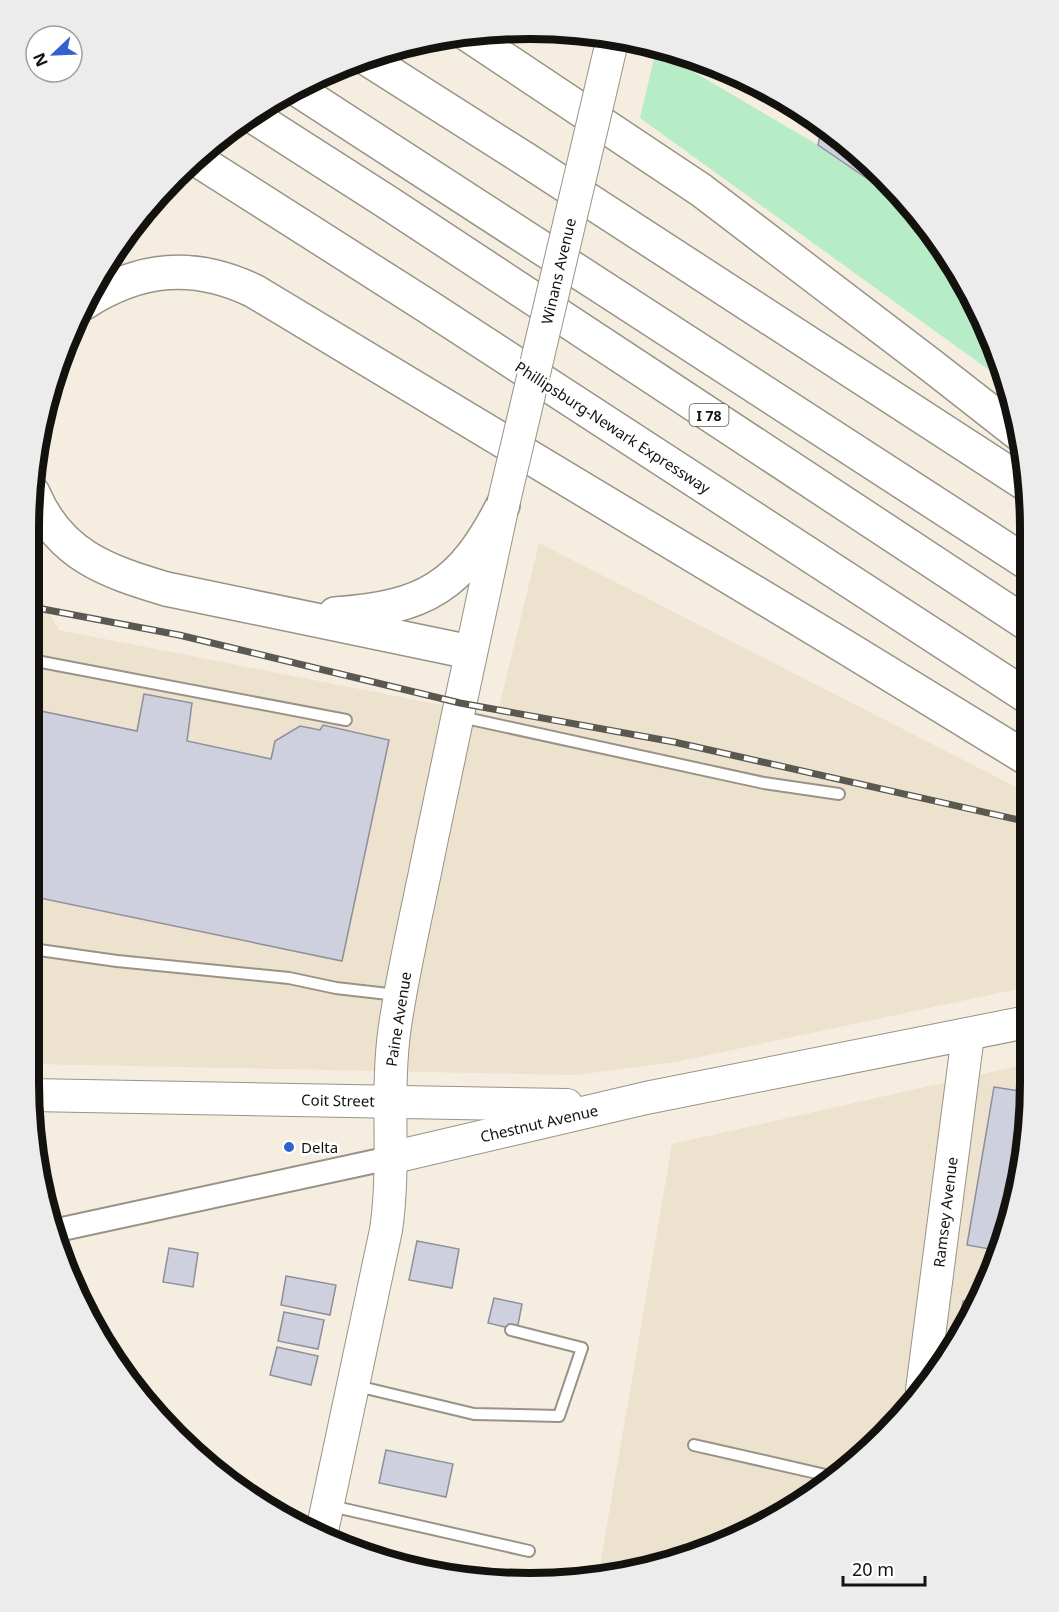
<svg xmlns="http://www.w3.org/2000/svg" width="1059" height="1612" font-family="'Noto Sans',sans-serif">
<rect width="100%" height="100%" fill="#f5eee0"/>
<g fill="#ede2ce">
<path d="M539 543 1028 793 1027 987 676 1062 576 1075 29 1064 32 583 59 630 497 716Z"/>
<path d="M1027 1064 1026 1148 979 1304 906 1413 780 1516 659 1567 599 1572 672 1144Z"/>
</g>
<path fill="#b6ecc6" d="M656 50 818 145 916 212 927 225 979 308 1007 383 640 118Z"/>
<g fill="#ced0de" stroke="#8d8f9c" stroke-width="1.5">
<path d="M822 126 860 153 916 212 818 145Z"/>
<path d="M144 694 192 703 187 741 271 759 275 741 300 726 320 730 323 725 389 740 342 961 30 896 31 709 137 731Z"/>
<path d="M994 1087 1026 1092V1148L995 1250 967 1245Z"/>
<path d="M417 1241 459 1249 452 1288 409 1280Z"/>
<path d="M169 1248 198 1253 193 1287 163 1282Z"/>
<path d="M286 1276 336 1285 330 1315 281 1305Z"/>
<path d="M494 1298 522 1304 517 1330 488 1323Z"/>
<path d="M963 1301 979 1303 957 1336Z"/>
<path d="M284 1312 324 1320 318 1349 278 1341Z"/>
<path d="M277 1347 318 1356 311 1385 270 1375Z"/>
<path d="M386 1450 453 1464 446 1497 379 1483Z"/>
</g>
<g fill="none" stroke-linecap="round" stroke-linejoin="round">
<defs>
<g id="lane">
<path d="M31 660 346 720"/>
<path d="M461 717 764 783 839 794"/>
<path d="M29 950 32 949 117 961 289 978 336 988 397 995"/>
<path d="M357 1386 474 1414 559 1416 582 1348 511 1330"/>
<path d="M694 1445 830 1476"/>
<path d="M331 1506 529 1551"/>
</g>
<path id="street" d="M53 1231 390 1158"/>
<g id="secondary">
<path d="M607 63 613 37"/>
<path d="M31 1095 567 1105"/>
<path d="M390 1158 646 1098 1027 1022"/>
<path d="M922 1390 968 1035"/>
<path d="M321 1536 386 1230C396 1163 385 1094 395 1026 404 965 419 904 431 843 454 733 477 624 501 514"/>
</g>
<g id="highway">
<path d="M467 34 701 190 932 366 1019 434"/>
<path d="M366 58 525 159 1027 485"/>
<path d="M295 88 1029 564"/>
<path d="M251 115 390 204 1029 625"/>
<path d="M196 159 427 306 1028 697"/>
<path d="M84 303C140 267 194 262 254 291L842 645 1028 759"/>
<path d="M33 493C59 555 106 571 166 589L470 652"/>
<path d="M335 614C425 608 462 586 503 505"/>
</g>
</defs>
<use href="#lane" stroke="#999387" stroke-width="14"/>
<use href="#street" stroke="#999387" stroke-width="26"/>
<use href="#secondary" stroke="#999387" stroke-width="34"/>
<use href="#highway" stroke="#999387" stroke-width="36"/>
<use href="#lane" stroke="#fff" stroke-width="10"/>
<use href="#street" stroke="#fff" stroke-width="22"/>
<use href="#secondary" stroke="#fff" stroke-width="32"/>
<use href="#highway" stroke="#fff" stroke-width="33"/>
<defs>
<path id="rail" d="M32 607 179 635 460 703 674 742 1028 822"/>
</defs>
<use href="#rail" stroke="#5b5850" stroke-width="7"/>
<use href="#rail" stroke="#fff" stroke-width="4.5" stroke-dasharray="14" stroke-linecap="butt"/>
<defs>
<path id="secondary-bridge" d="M503 505 607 63"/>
</defs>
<use href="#secondary-bridge" stroke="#999387" stroke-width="34" stroke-linecap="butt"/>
<use href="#secondary-bridge" stroke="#fff" stroke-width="32"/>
</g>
<circle fill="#3260cf" stroke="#fff" stroke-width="2" cx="289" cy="1147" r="6"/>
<g text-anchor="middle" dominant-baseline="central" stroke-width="5" stroke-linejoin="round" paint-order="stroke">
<rect fill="#fff" stroke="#5a5956" stroke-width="1.5" x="689.5" y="404" width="39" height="22" rx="4.5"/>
<g font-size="14" font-weight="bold" fill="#14120e">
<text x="709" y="415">I 78</text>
</g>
<g font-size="15" fill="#14120e" stroke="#fff">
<text transform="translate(558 271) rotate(-77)">Winans Avenue</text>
<text transform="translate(613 427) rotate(33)">Phillipsburg-Newark Expressway</text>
<text transform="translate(398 1019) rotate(-81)">Paine Avenue</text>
<text transform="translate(338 1100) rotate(1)">Coit Street</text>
<text transform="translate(539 1123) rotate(-13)">Chestnut Avenue</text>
<text transform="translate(945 1212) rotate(-83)">Ramsey Avenue</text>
</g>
<g font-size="15" fill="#14120e" stroke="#fff" text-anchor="start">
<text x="301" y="1147">Delta</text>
</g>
</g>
<path d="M0 0H1059V1612H0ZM529 39H530A490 490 0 0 1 1020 529V1083A490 490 0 0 1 530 1573H529A490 490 0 0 1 39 1083V529A490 490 0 0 1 529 39Z" fill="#ececec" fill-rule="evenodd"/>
<path fill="none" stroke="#14120e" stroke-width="8" d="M529 39H530A490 490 0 0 1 1020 529V1083A490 490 0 0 1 530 1573H529A490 490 0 0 1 39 1083V529A490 490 0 0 1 529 39Z"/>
<g transform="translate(54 54) rotate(247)"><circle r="28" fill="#ffffff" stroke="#a1a09f" stroke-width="1.5"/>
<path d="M0-4.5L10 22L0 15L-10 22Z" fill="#3260cf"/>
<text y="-9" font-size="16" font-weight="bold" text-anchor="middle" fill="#14120e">N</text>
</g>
<path d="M843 1576v9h82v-9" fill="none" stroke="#14120e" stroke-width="3"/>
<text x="852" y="1576" font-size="18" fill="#14120e" stroke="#ffffff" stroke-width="4.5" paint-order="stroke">20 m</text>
</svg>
